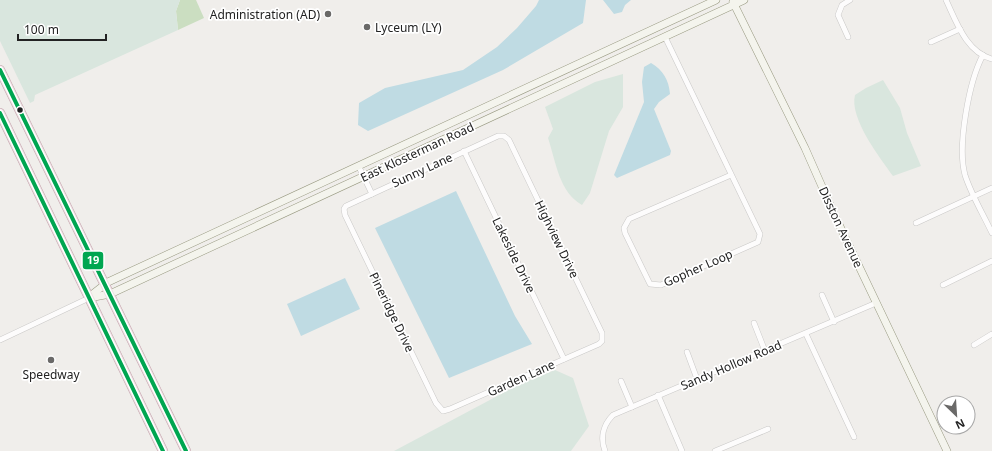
<svg xmlns="http://www.w3.org/2000/svg" width="992" height="451" font-family="'Noto Sans',sans-serif">
<rect width="100%" height="100%" fill="#f0eeeb"/>
<path fill="#cbdec1" d="M180 0H196L204 18 178 30 176 11Z"/>
<g fill="#d9e6de">
<path d="M0 0H180L176 11 178 30 35 95 34 101 30 103 0 41Z"/>
<path d="M623 74V107L609 131 590 193 582 205C559 192 556 162 548 138L553 129 545 107 595 82Z"/>
<path d="M883 80 900 108 907 133 921 166 893 176C880 158 849 118 855 95L866 88Z"/>
<path d="M555 370 573 378 589 426 571 451H394L518 385Z"/>
</g>
<g fill="#bfdbe3">
<path d="M539 0H586L583 23 503 70 368 131 358 125 359 103 385 88 463 70 497 47 517 28 536 6Z"/>
<path d="M603 0H631L625 5 622 12 614 14Z"/>
<path d="M651 63C663 70 669 80 670 94L659 102 654 109 671 151 670 155 617 178 614 175 644 102 642 82 644 67Z"/>
<path d="M456 191 515 316 532 344 449 378 375 228Z"/>
<path d="M345 278 360 309 301 336 287 304Z"/>
</g>
<g fill="none" stroke-linecap="round" stroke-linejoin="round">
<defs>
<g id="street">
<path d="M946 0C956 21 966 52 992 59"/>
<path d="M665 37 760 234 758 242 661 285 650 284 625 233 624 228 629 219 731 175"/>
<path d="M848 37 838 15 842 5 850 0"/>
<path d="M931 42 960 29"/>
<path d="M983 55C969 81 957 146 965 175 971 194 983 214 992 233"/>
<path d="M498 136H504L509 140 602 333V341L599 344 450 409 443 411 436 403 345 215 344 209 346 206Z"/>
<path d="M464 151 564 359"/>
<path d="M359 167 372 194"/>
<path d="M916 223 992 188"/>
<path d="M943 285 992 261"/>
<path d="M822 295 834 322"/>
<path d="M754 323 765 351"/>
<path d="M806 334 854 437"/>
<path d="M0 340 89 298"/>
<path d="M974 345 992 334"/>
<path d="M687 352 697 379"/>
<path d="M621 381 632 407"/>
<path d="M658 395 682 451"/>
<path d="M605 451C600 438 603 425 613 415L876 303"/>
<path d="M715 451 768 429"/>
</g>
<g id="secondary">
<path d="M733 2 805 148 835 216 947 451"/>
<path d="M89 297 108 282 716 0"/>
<path d="M89 298 110 294 744 0"/>
</g>
<g id="highway">
<path d="M0 70 186 451"/>
<path d="M0 113 163 451"/>
</g>
</defs>
<use href="#street" stroke="#c9c8c7" stroke-width="6"/>
<use href="#secondary" stroke="#999a82" stroke-width="8"/>
<use href="#highway" stroke="#c5a2ac" stroke-width="10"/>
<use href="#street" stroke="#fdfcfc" stroke-width="5"/>
<use href="#secondary" stroke="#f4f4ed" stroke-width="7"/>
<use href="#highway" stroke="#ece0e2" stroke-width="9"/>
<defs>
<g id="bus-1">
<path d="M0 70 186 451"/>
<path d="M0 113 163 451"/>
</g>
</defs>
<use href="#bus-1" stroke="#fff" stroke-width="7"/>
<use href="#bus-1" stroke="#00a651" stroke-width="4"/>
</g>
<g fill="#6a6968" stroke="#fff" stroke-width="1.5">
<circle cx="328" cy="14" r="4"/>
<circle cx="367" cy="27" r="4"/>
<circle cx="51" cy="360" r="4"/>
</g>
<circle fill="#222" stroke="#fff" stroke-width="1.5" cx="20" cy="110" r="3.5"/>
<g text-anchor="middle" dominant-baseline="central" stroke-width="3.5" stroke-linejoin="round" paint-order="stroke">
<g font-size="12" fill="#222" stroke="#fff" text-anchor="end">
<text x="320" y="14">Administration (AD)</text>
<text x="375" y="27" text-anchor="start">Lyceum (LY)</text>
<text x="51" y="374" text-anchor="middle">Speedway</text>
</g>
<g font-size="12" fill="#222" stroke="#fff">
<text transform="translate(417 152) rotate(-25)">East Klosterman Road</text>
<text transform="translate(422 170) rotate(-25)">Sunny Lane</text>
<text transform="translate(841 227) rotate(65)">Disston Avenue</text>
<text transform="translate(557 239) rotate(64)">Highview Drive</text>
<text transform="translate(514 255) rotate(64)">Lakeside Drive</text>
<text transform="translate(698 268) rotate(-24)">Gopher Loop</text>
<text transform="translate(392 312) rotate(64)">Pineridge Drive</text>
<text transform="translate(731 365) rotate(-23)">Sandy Hollow Road</text>
<text transform="translate(521 378) rotate(-24)">Garden Lane</text>
</g>
</g>
<rect stroke="#fff" stroke-width="1.5" x="82" y="251" width="22" height="19" rx="4" fill="#00a651"/>
<g font-size="11" text-anchor="middle" font-weight="bold" fill="#fff">
<text x="93" y="264">19</text>
</g>
<g transform="translate(956 415) rotate(155)"><circle r="19" fill="#ffffff" stroke="#a7a7a7"/>
<path d="M0-3L7 15L0 10L-7 15Z" fill="#6a6968"/>
<text y="-6" font-size="11" font-weight="bold" text-anchor="middle" fill="#222222">N</text>
</g>
<path d="M18 34v6h88v-6" fill="none" stroke="#222222" stroke-width="2"/>
<text x="24" y="34" font-size="12" fill="#222222" stroke="#ffffff" stroke-width="3" paint-order="stroke">100 m</text>
</svg>
